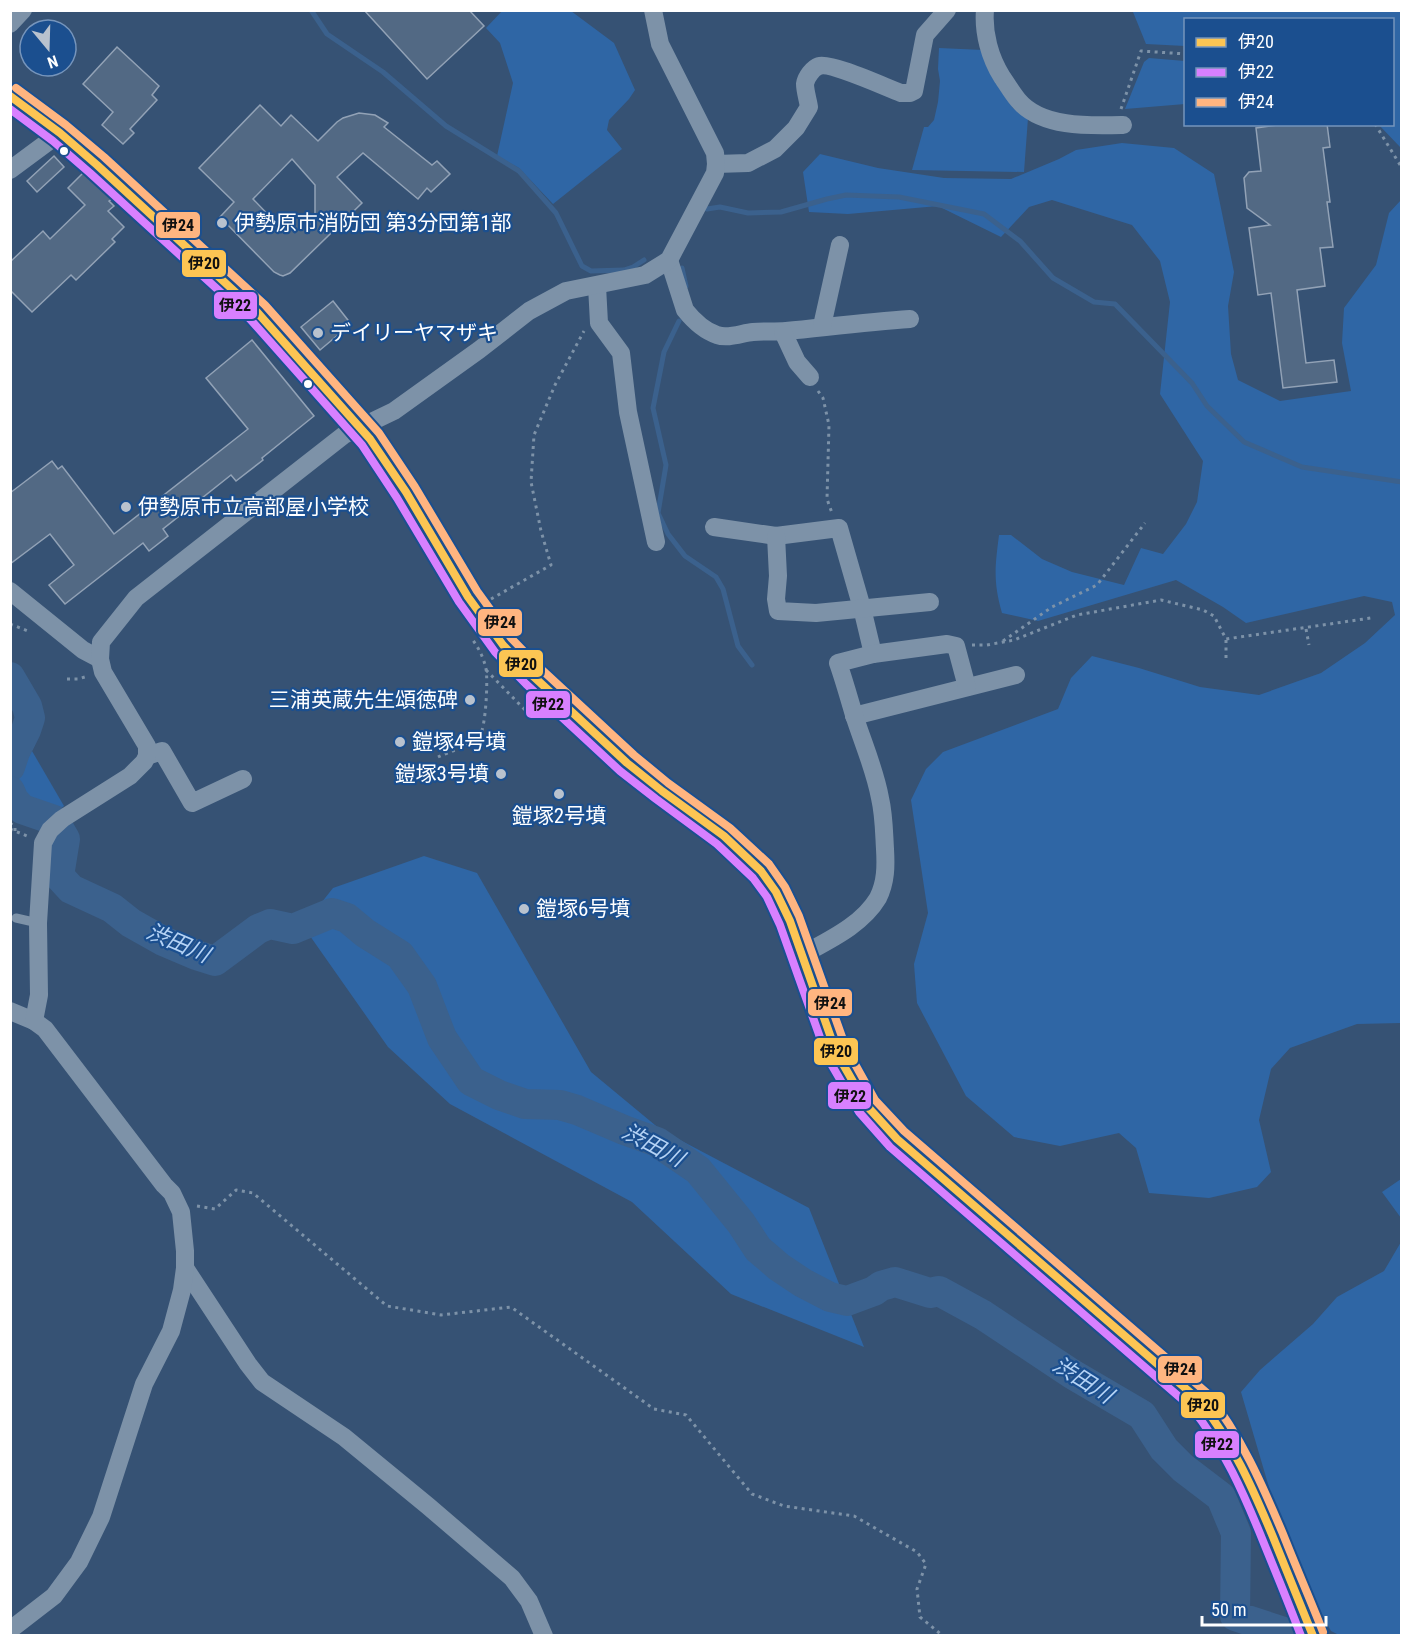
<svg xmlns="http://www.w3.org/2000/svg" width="1412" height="1646" font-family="'Roboto Condensed','Noto Sans JP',sans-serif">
<rect width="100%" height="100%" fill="#365274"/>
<g fill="#2f66a5">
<path d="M503 10 571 11 614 43 635 90 629 99 609 120 607 130 622 149 553 204 519 168 497 156 513 83 500 43 486 28Z"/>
<path d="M1134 10 1401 11V148L1379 125 1392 124V20H1186L1185 46 1146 44 1133 12Z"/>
<path d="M939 48 983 50 985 63 1013 108 1028 118 1024 172 912 170 924 127H928L934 120 938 102 940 81 938 69Z"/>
<path d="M1149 58 1185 61V104L1125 109 1144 62Z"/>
<path d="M1122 143 1174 148 1214 174 1234 272 1228 306 1231 354 1238 380 1280 401 1351 391 1342 343 1344 308 1376 265 1389 213 1401 200V1023L1357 1024 1290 1048 1271 1069 1259 1120 1271 1172 1257 1187 1209 1198 1149 1193 1136 1148 1119 1133 1060 1146 1014 1137 966 1096 917 1003 914 964 928 913 911 800 926 769 943 752 1058 709 1071 678 1092 656 1139 668 1200 687 1259 695 1321 673 1365 643 1395 615 1392 602 1364 596 1246 623 1223 607 1176 580 1038 621 1002 613C993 581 995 567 999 535H1011L1042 559 1072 572 1124 585 1141 548 1163 554 1186 524 1197 502 1203 461 1160 394 1170 302 1160 261 1132 225 1052 200 1029 207 1001 237 938 206 848 214 809 212 803 172 820 154 878 168 944 178 1011 179 1059 159 1076 150Z"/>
<path d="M11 738 32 751 64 806 34 828 11 813Z"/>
<path d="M424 856 477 873 591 1072 661 1130 809 1208 864 1347 731 1294 632 1202 450 1104 388 1047 303 926 333 888Z"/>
<path d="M1401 1179V1218L1382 1192Z"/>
<path d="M1401 1242V1635H1339L1331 1631 1284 1545 1276 1511 1241 1392 1260 1370 1313 1324 1337 1297 1384 1271Z"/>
</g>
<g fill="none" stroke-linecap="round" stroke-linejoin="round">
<g stroke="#3b618d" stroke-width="5">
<path d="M311 10 327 34 383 72 446 126 519 171 556 213 582 266 591 271 624 270 633 267 644 260"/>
<path d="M707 209 720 207 748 213 781 212 827 199 846 195 899 197 984 214 1020 241 1053 278 1094 302 1115 304 1192 383 1207 406 1244 442 1302 467 1402 482"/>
<path d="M682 268 686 286"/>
<path d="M679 321 664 352 653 408 666 465 658 513 668 534 685 556 716 577 723 589 738 646 752 665"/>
</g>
<g stroke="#3b618d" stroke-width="30">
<path d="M10 677 27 706 30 718 26 730 15 752 10 767"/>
<path d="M10 791 14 800 22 809 54 820 65 839 59 876 71 889 112 908 131 923 163 941 196 955 215 961 258 929 270 924 293 929 332 913 347 918 365 933 400 955 422 986 442 1038 471 1081 499 1095 525 1104 560 1105 577 1110 624 1130 657 1142 698 1170 741 1223 758 1249 779 1267 803 1283 830 1297 847 1301 874 1291 881 1286 895 1282 930 1293 939 1291 983 1315 1072 1374 1142 1415 1164 1449 1183 1468 1221 1497 1236 1533 1235 1616 1287 1633"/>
</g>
</g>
<g fill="#526984" stroke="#92a2b6" stroke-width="1.5" fill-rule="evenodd">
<path d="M364 10H469L484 26 427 79Z"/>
<path d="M117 47 159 86 152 95 157 100 130 129 134 133 123 144 102 125 113 112 83 84Z"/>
<path d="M260 105 281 126 291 115 318 141 337 122 343 118 359 113 375 115 388 123 384 127 432 165 437 161 450 174 431 192 427 188 418 199 363 153 337 177 362 203 290 273 283 276 280 275 274 272 220 217 234 202 199 168ZM292 159 315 185V214H292L279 226 253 199Z"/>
<path d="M1285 124H1327L1330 147 1323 148 1330 202H1327L1333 247 1320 248 1325 286 1297 290 1306 363 1334 360 1337 382 1283 388 1271 293 1258 295 1249 228 1270 225 1247 208 1244 178 1249 172 1261 171 1256 128Z"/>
<path d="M54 156 64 167 37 192 27 181Z"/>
<path d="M84 172 112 199 109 201 114 206 108 211 124 227 112 239 115 242 76 280 71 275 32 312 10 290V262L43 231 50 239 85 205 68 188Z"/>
<path d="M333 301 351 324 320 350 301 327Z"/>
<path d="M252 340 314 416 262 458 263 460 236 481 231 475 163 529 168 536 149 551 143 543 65 604 49 585 74 565 50 534 10 564V493L52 461 58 469 62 466 114 534 248 429 206 378Z"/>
</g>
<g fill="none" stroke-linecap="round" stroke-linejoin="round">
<g stroke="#7d92a8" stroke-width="3" stroke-dasharray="3 4.5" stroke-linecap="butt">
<path d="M1121 109 1141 51 1186 54"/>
<path d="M1375 124 1402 168"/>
<path d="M818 391 823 398 829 425 827 499 832 513"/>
<path d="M491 599 551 565 541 531 531 482 534 435 555 385 584 331"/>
<path d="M10 624 28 631"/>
<path d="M1306 629 1309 645"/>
<path d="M1226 640V659"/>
<path d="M1003 641 1052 607 1097 585 1145 523"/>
<path d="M972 645H987L1014 640 1077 615 1161 600 1203 610 1214 616 1226 639 1371 618"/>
<path d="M486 670 527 712"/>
<path d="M67 679H78L88 676"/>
<path d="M438 757C451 751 471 746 480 735 486 726 488 679 486 669 484 658 478 647 472 639"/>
<path d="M10 823 15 827V831"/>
<path d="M10 829 27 836"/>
<path d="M197 1206 215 1209 236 1190 253 1193 387 1306 441 1315 511 1307 654 1409 686 1415 752 1494 784 1506 854 1516 917 1552 926 1564 917 1589 920 1617 943 1636"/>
</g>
<path stroke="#7d92a8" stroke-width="9" d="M16 918 38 923"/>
<g stroke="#7d92a8" stroke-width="18">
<path d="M985 10C983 33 990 58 1002 77 1007 84 1012 93 1018 100 1041 128 1090 126 1123 125"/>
<path d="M10 24 23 10"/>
<path d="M716 164 748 163 775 149 796 128 809 107C808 100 805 91 805 84 806 77 813 68 819 66 831 62 887 88 901 93H910L914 91 925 35 947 10"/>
<path d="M10 170 60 133"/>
<path d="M669 260 685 310C693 320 705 331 717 335 728 339 742 333 753 332 764 331 775 332 786 331 827 327 868 322 910 319"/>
<path d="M597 286 599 323 621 353 628 412 656 542"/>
<path d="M822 326 840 245"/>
<path d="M783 332 797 362 810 377"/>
<path d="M714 527 776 536 839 528 862 608 873 654"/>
<path d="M776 536 778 576 776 599 778 611 816 613 930 602"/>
<path d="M10 591 83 650 100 659"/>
<path d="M854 716 1016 675"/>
<path d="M147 756 162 751 192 803 243 779"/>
<path d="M802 955C829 940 862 925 878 898 886 882 886 866 885 849 884 832 884 815 880 798 875 770 863 743 854 715 849 698 844 680 838 663L873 654 947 644 956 646 967 687"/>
<path d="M10 1011 34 1021"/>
<path d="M185 1268 248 1364 262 1382 344 1437 428 1506 512 1578 529 1601 544 1636"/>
<path d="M10 1630 54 1596 79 1562 101 1517 144 1384 171 1331 182 1290 185 1268V1251L181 1212 172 1193 164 1185 45 1029 34 1021 39 995 38 923 43 843 50 830 62 819 130 776 144 762 147 756V746L103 672 100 659 101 642 136 598 344 435 394 411 479 350 529 311 566 291 645 275 669 260 715 173 716 164 715 153 660 44 653 10"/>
</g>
<path stroke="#7d92a8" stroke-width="22" d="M10 96 60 133 97 165 257 312 370 439 406 492 468 597 503 645 533 676 627 763 662 791 724 836 761 871 776 892 790 921 836 1052 846 1071 867 1106 897 1139 1199 1400C1233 1439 1251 1485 1271 1533 1285 1567 1299 1601 1313 1636"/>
<defs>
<path id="bus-1" d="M10 96 60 133 97 165 257 312 370 439 406 492 468 597 503 645 533 676 627 763 662 791 724 836 761 871 776 892 790 921 836 1052 867 1106 897 1139 1199 1400C1232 1441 1253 1489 1273 1537 1286 1570 1300 1603 1313 1636"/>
<path id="bus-2" d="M10 109 53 141 90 173 250 319 362 445 397 498 459 602 495 652 526 684 620 771 656 799 717 844 753 878 767 897 780 925 827 1057 859 1112 890 1147 1191 1407C1224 1448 1244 1494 1263 1541 1276 1573 1289 1604 1301 1636"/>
<path id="bus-3" d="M16 88 66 125 104 157 265 305 379 433 415 487 477 591 511 638 540 668 634 755 668 783 730 828 769 864 785 887 799 916 846 1048 875 1100 904 1131 1207 1393C1241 1436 1262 1484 1283 1534 1296 1567 1310 1599 1323 1632"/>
</defs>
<use href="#bus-1" stroke="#1b4f8f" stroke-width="12"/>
<use href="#bus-2" stroke="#1b4f8f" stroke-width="12"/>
<use href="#bus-3" stroke="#1b4f8f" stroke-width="12"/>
<use href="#bus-1" stroke="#fcc553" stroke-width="8"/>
<use href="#bus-2" stroke="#d880ff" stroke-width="8"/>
<use href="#bus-3" stroke="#ffb580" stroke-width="8"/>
</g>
<g fill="#fff" stroke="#1b4f8f" stroke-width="2">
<circle cx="64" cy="151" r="5"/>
<circle cx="308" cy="384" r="5"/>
</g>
<g fill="#b9c2ce" stroke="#1b4f8f" stroke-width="2">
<circle cx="222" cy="223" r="6"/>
<circle cx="318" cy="333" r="6"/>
<circle cx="126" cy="507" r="6"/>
<circle cx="470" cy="700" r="6"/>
<circle cx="400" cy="742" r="6"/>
<circle cx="501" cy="774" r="6"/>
<circle cx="559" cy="794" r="6"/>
<circle cx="524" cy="909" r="6"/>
</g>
<g text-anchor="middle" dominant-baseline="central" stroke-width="4.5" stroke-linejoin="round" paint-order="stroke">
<g font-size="21" fill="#fff" stroke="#1b4f8f" text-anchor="start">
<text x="234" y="223">伊勢原市消防団 第3分団第1部</text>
<text x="330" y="333">デイリーヤマザキ</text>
<text x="138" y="507">伊勢原市立高部屋小学校</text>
<text x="458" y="700" text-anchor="end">三浦英蔵先生頌徳碑</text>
<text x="412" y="742">鎧塚4号墳</text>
<text x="489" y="774" text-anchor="end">鎧塚3号墳</text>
<text x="559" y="816" text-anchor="middle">鎧塚2号墳</text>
<text x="536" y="909">鎧塚6号墳</text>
</g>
<g font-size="22" font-style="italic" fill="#b5d3f5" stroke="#1b4f8f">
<text transform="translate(178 943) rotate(23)">渋田川</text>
<text transform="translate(653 1145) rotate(28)">渋田川</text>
<text transform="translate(1083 1380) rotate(32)">渋田川</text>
</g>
</g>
<g stroke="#1b4f8f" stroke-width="2">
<rect x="155" y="211" width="46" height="28" rx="6" fill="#ffb580"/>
<rect x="181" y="249" width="46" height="29" rx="6" fill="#fcc553"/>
<rect x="213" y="291" width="45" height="29" rx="6" fill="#d880ff"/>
<rect x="477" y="608" width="46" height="29" rx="6" fill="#ffb580"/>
<rect x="498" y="649" width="46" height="29" rx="6" fill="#fcc553"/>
<rect x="525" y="690" width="46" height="29" rx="6" fill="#d880ff"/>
<rect x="807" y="988" width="46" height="29" rx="6" fill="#ffb580"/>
<rect x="813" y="1037" width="46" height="29" rx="6" fill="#fcc553"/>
<rect x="827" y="1081" width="45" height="29" rx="6" fill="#d880ff"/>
<rect x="1157" y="1355" width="46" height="29" rx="6" fill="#ffb580"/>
<rect x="1180" y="1391" width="46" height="28" rx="6" fill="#fcc553"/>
<rect x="1194" y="1430" width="46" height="29" rx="6" fill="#d880ff"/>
</g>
<g font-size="16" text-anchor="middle" font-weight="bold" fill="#111">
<text x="178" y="231">伊24</text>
<text x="204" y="269">伊20</text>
<text x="235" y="311">伊22</text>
<text x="500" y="628">伊24</text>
<text x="521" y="670">伊20</text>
<text x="548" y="710">伊22</text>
<text x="830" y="1009">伊24</text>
<text x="836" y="1057">伊20</text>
<text x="850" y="1102">伊22</text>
<text x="1180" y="1375">伊24</text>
<text x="1203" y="1411">伊20</text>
<text x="1217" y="1450">伊22</text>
</g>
<rect width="1412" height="1646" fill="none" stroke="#ffffff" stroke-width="24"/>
<rect x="1184" y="18" width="210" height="108" fill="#1b4f8f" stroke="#7695bc" stroke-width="1.5"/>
<rect x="1196" y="38" width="30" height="9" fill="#fcc553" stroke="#7695bc" stroke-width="1.5"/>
<text x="1238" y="48" font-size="18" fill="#ffffff">伊20</text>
<rect x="1196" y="68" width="30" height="9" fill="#d880ff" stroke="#7695bc" stroke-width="1.5"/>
<text x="1238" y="78" font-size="18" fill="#ffffff">伊22</text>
<rect x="1196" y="98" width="30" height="9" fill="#ffb580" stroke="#7695bc" stroke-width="1.5"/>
<text x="1238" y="108" font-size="18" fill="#ffffff">伊24</text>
<g transform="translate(48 48) rotate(161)"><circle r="28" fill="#1b4f8f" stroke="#7695bc" stroke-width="1.5"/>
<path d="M0-4.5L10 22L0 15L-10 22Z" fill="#b9c2ce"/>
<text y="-9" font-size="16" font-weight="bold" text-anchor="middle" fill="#ffffff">N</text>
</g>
<path d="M1202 1616v9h124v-9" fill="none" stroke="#ffffff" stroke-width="3"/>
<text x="1211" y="1616" font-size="18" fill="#ffffff" stroke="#1b4f8f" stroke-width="4.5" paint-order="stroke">50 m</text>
</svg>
